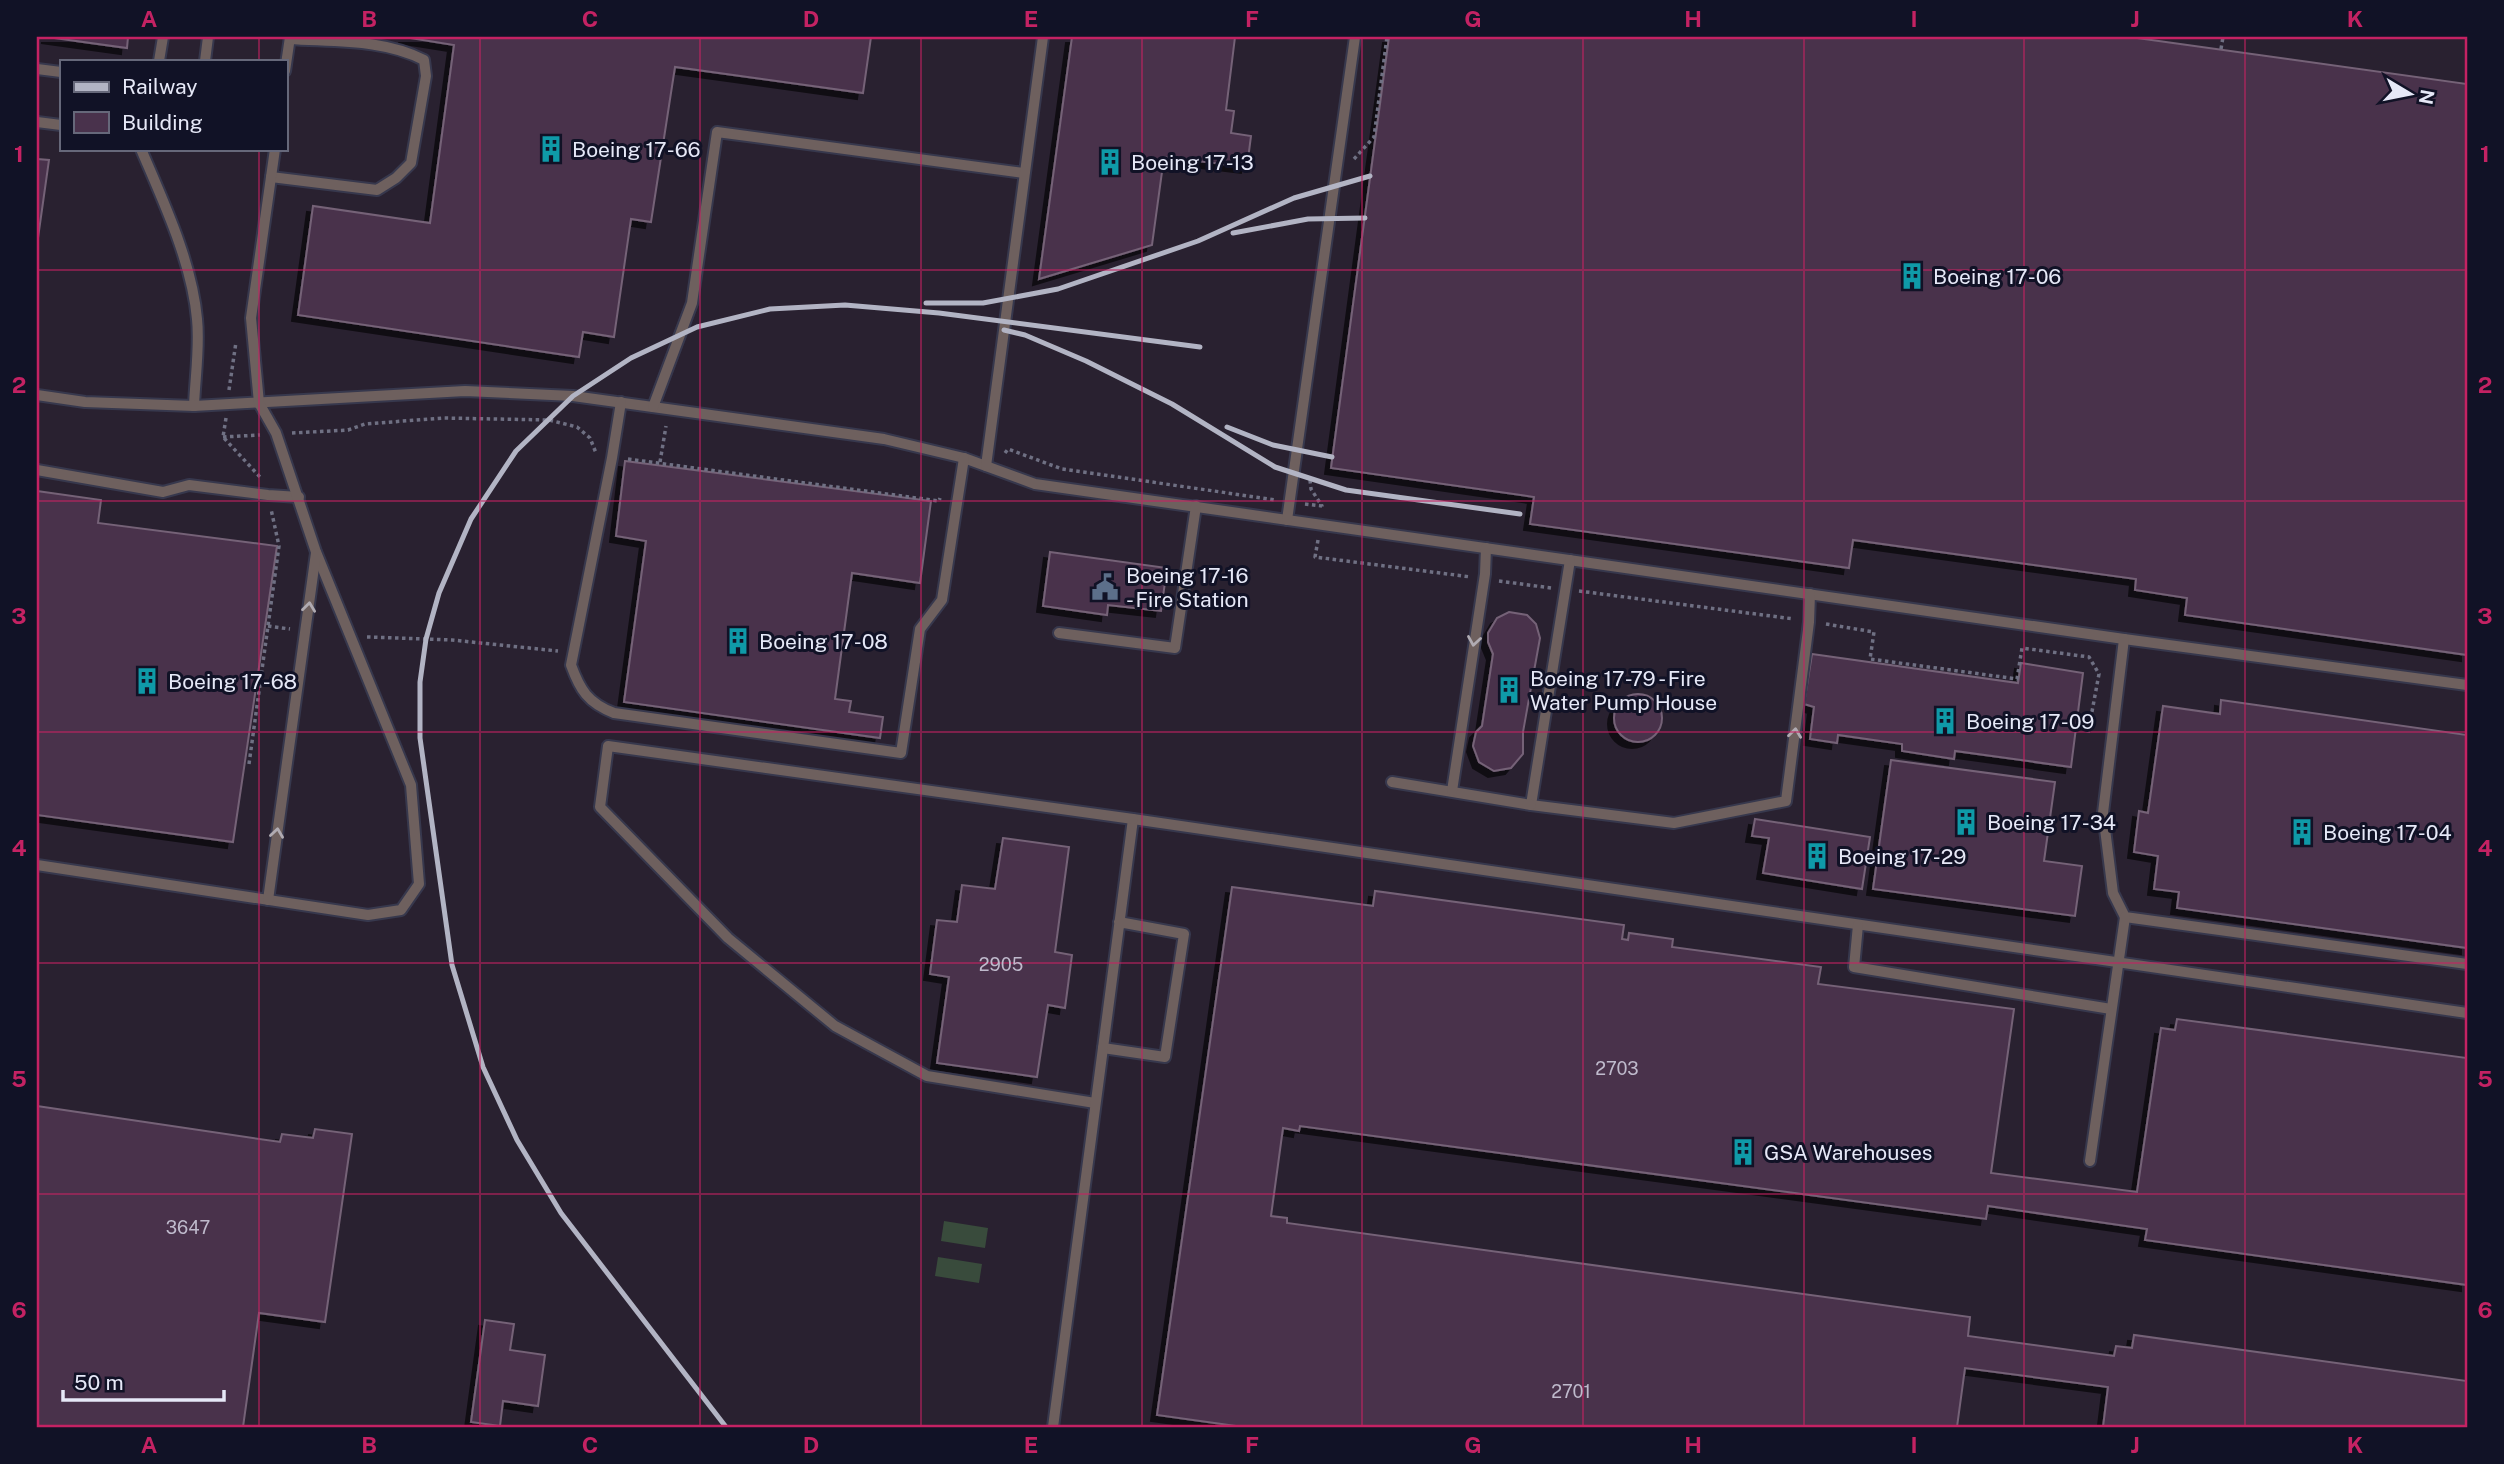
<svg xmlns="http://www.w3.org/2000/svg" width="2504" height="1464" font-family="'Public Sans',sans-serif">
<defs>
<filter id="shadow"><feDropShadow dx="-6" dy="6" stdDeviation="0" flood-color="#0009"/></filter>
</defs>
<rect width="100%" height="100%" fill="#1a1b31"/>
<path fill="#292130" fill-rule="evenodd" d="M37 37H2467V1427H37ZM61 61H285V149H61Z"/>
<g fill="#394b3c">
<path d="M944 1221 988 1228 985 1248 941 1241Z"/>
<path d="M938 1257 982 1264 979 1283 935 1276Z"/>
</g>
<g fill="#49324c" stroke="#756277" stroke-width="2" filter="url(#shadow)">
<path d="M47 37H128L127 48Z"/>
<path d="M404 37H871L863 93 675 67 651 222 631 219 614 337 583 332 579 357 298 315 313 206 430 223 454 45Z"/>
<path d="M1072 37H1235L1226 110 1234 111 1231 133 1251 136 1247 167 1164 157 1152 245 1039 279Z"/>
<path d="M1389 37H2130L2467 84V655L2185 615 2187 598 2135 590 2136 579 1853 540 1849 568 1530 524 1534 497 1331 468Z"/>
<path d="M37 159 49 160 37 245Z"/>
<path d="M625 461 931 501 920 583 852 573 835 699 851 701 849 712 883 717 880 738 624 702 646 541 616 536Z"/>
<path d="M37 491 101 500 98 523 277 546 233 842 37 815Z"/>
<path d="M1050 552 1167 568 1161 611 1108 605 1107 615 1043 606Z"/>
<path d="M1509 612 1527 615 1536 624 1540 638 1523 732V754L1511 768 1494 771 1479 762 1473 746 1476 732 1482 726 1493 654 1488 642V633L1497 618Z"/>
<path d="M1812 654 2018 683 2021 663 2083 673 2071 767 1955 751 1954 759 1902 751V744L1838 735 1837 743 1810 739 1814 707 1804 704Z"/>
<circle cx="1638" cy="718" r="24"/>
<path d="M2221 700 2467 735V948L2177 908 2179 892 2154 889 2158 856 2134 852 2139 811 2148 813 2163 706 2220 714Z"/>
<path d="M1891 760 2055 782 2044 861 2082 866 2075 916 1873 889Z"/>
<path d="M1755 819 1870 837 1862 889 1763 873 1769 838 1752 836Z"/>
<path d="M1003 838 1069 847 1055 952 1072 955 1065 1008 1048 1005 1037 1077 937 1063 949 977 930 974 937 920 957 922 962 885 995 889Z"/>
<path d="M1232 887 1373 906 1375 891 1624 925 1622 939 1628 940 1629 933 1673 939 1672 947 1821 967 1818 984 2014 1009 1991 1173 2137 1192 2161 1028 2175 1030 2177 1019 2467 1058V1285L2145 1240 2147 1229 1988 1206 1986 1219 1300 1126 1299 1131 1283 1128 1271 1216 1287 1218V1223L1970 1317 1968 1336 2114 1356 2116 1346 2132 1348 2134 1335 2467 1381V1427H2103L2108 1387 1965 1368 1957 1427H1243L1157 1415Z"/>
<path d="M37 1106 280 1142 282 1134 313 1138 315 1129 352 1134 325 1322 259 1313 243 1427H37Z"/>
<path d="M485 1320 514 1324 510 1350 545 1355 538 1406 503 1401 500 1426 471 1422Z"/>
</g>
<g fill="none" stroke-linecap="round" stroke-linejoin="round">
<defs>
<g id="service">
<path d="M159 61 163 37"/>
<path d="M205 61 208 37"/>
<path d="M37 69 61 72"/>
<path d="M285 71 290 37"/>
<path d="M37 122 61 125"/>
<path d="M141 149C163 201 192 262 197 319 200 347 195 378 194 406"/>
<path d="M271 177 377 190 396 178 411 163 426 76 424 60C384 39 334 42 290 39"/>
<path d="M37 395 85 402 194 406 465 391 573 396 884 439 964 458 1035 484 2124 639 2467 685"/>
<path d="M621 402 612 458 571 665C580 690 588 703 614 713L901 753 920 629 942 600 964 458"/>
<path d="M653 407 692 303 717 132 1024 173"/>
<path d="M986 466 1043 37"/>
<path d="M37 470 163 492 189 485 268 495 299 497"/>
<path d="M1287 520 1355 37"/>
<path d="M1570 560 1531 805 1674 823 1786 801 1809 622 1810 594"/>
<path d="M1059 633 1175 648 1196 506"/>
<path d="M2124 639 2103 813 2113 893 2125 917 2467 964"/>
<path d="M1392 782 1531 805"/>
<path d="M1452 791 1485 574 1486 548"/>
<path d="M37 865 368 915 401 910 419 884 411 785 316 552 276 433 259 403 251 318 275 149"/>
<path d="M268 900 316 553"/>
<path d="M1119 922 1184 934 1165 1057 1103 1048 1133 819C1578 881 2022 952 2467 1013"/>
<path d="M1858 925 1854 967 2111 1009"/>
<path d="M1095 1103 927 1076 835 1026 728 938 600 807 608 746 1133 819"/>
<path d="M2090 1161 2125 917"/>
<path d="M1053 1427 1103 1048"/>
</g>
</defs>
<use href="#service" stroke="#37384d" stroke-width="14"/>
<g stroke="#6f7083" stroke-width="3.5" stroke-dasharray="3.5 3.5" stroke-linecap="butt">
<path d="M2221 49 2223 37"/>
<path d="M1354 159 1374 137 1387 37"/>
<path d="M229 390 236 342"/>
<path d="M226 418 223 437 260 477"/>
<path d="M292 433 348 430 365 424 443 418 549 420 577 427 590 438 596 453"/>
<path d="M223 437 260 435"/>
<path d="M1005 453 1008 449 1062 469 1276 500"/>
<path d="M628 459 939 501 940 498"/>
<path d="M660 462 666 426"/>
<path d="M1310 480 1311 489 1322 506"/>
<path d="M1305 504 1322 506V508"/>
<path d="M1318 540 1315 557 1471 577"/>
<path d="M1499 581 1551 588"/>
<path d="M1579 591 1794 619"/>
<path d="M1826 624 1874 632 1870 659 2017 679 2022 648 2089 657 2099 674 2088 733"/>
<path d="M268 626 290 629"/>
<path d="M367 637 452 640 558 651"/>
<path d="M249 764 279 546 271 509"/>
</g>
<use href="#service" stroke="#6e605e" stroke-width="10"/>
<g stroke="#b2b4c4" stroke-width="5">
<path d="M1233 233 1308 219 1365 218"/>
<path d="M926 303H983L1058 289 1198 241 1294 198 1370 176"/>
<path d="M1004 330 1025 335 1086 361 1172 404 1275 467 1346 490 1520 514"/>
<path d="M1227 427 1273 445 1332 457"/>
<path d="M726 1427 561 1213 517 1140 483 1067 452 965 420 738V682L426 639 439 593 471 519 516 451 573 396 631 358 697 327 770 309 845 305 939 313 1200 347"/>
</g>
</g>
<defs><path id="oneway-chevron" d="M-2-3.5L2.5 0L-2 3.5" fill="none" stroke-width="1.6" stroke-linecap="round" stroke-linejoin="round" transform="scale(1.75)"/></defs>
<g stroke="#b0abb2">
<use href="#oneway-chevron" transform="translate(309 607) rotate(-83)"/>
<use href="#oneway-chevron" transform="translate(1474 641) rotate(99)"/>
<use href="#oneway-chevron" transform="translate(1795 733) rotate(-83)"/>
<use href="#oneway-chevron" transform="translate(277 833) rotate(-82)"/>
</g>
<path fill="none" stroke="#c42263" stroke-width="2" stroke-opacity="0.55" d="M259 37V61M480 37V1427M700 37V1427M921 37V1427M1142 37V1427M1362 37V1427M1583 37V1427M1804 37V1427M2024 37V1427M2245 37V1427M259 149V1427M37 270H2467M37 501H2467M37 732H2467M37 963H2467M37 1194H2467"/>
<defs>
<symbol id="building-bare" viewBox="-9 -9 18 18"><path d="M-4-6H4V6H1V3H-1V6H-4ZM-2.5-4.3h1.7v1.8h-1.7ZM.8-4.3h1.7v1.8H.8ZM-2.5-1h1.7V.8h-1.7ZM.8-1h1.7V.8H.8Z" fill="#0f9aa8" stroke="#111226" stroke-width="2.5" paint-order="stroke"/></symbol>
<symbol id="civic-bare" viewBox="-9 -9 18 18"><path d="M-.6-6.5H3V-4.5H.6V-3L4-1V1h2V6H-6V1h2V-1L-.6-3ZM-1.2 2.5V6h2.4V2.5Z" fill="#5c6f8a" stroke="#111226" stroke-width="2.5" paint-order="stroke"/></symbol>
</defs>
<g fill-rule="evenodd">
<use href="#building-bare" x="532" y="130" width="38" height="38"/>
<use href="#building-bare" x="1091" y="143" width="38" height="38"/>
<use href="#building-bare" x="1893" y="257" width="38" height="38"/>
<use href="#civic-bare" x="1086" y="568" width="38" height="38"/>
<use href="#building-bare" x="719" y="622" width="38" height="38"/>
<use href="#building-bare" x="128" y="662" width="38" height="38"/>
<use href="#building-bare" x="1490" y="671" width="38" height="38"/>
<use href="#building-bare" x="1926" y="702" width="38" height="38"/>
<use href="#building-bare" x="1947" y="803" width="38" height="38"/>
<use href="#building-bare" x="2283" y="813" width="38" height="38"/>
<use href="#building-bare" x="1798" y="837" width="38" height="38"/>
<use href="#building-bare" x="1724" y="1133" width="38" height="38"/>
</g>
<g text-anchor="middle" dominant-baseline="central" stroke-width="6" stroke-linejoin="round" paint-order="stroke">
<g font-size="18" fill="#bfbacc">
<text x="1001" y="964">2905</text>
<text x="1617" y="1068">2703</text>
<text x="188" y="1227">3647</text>
<text x="1571" y="1391">2701</text>
</g>
<g font-size="21" fill="#e6e8f7" stroke="#111226" text-anchor="start">
<text x="572" y="149">Boeing 17-66</text>
<text x="1131" y="162">Boeing 17-13</text>
<text x="1933" y="276">Boeing 17-06</text>
<text x="1126" y="575">Boeing 17-16<tspan x="1126" dy="24">- Fire Station</tspan></text>
<text x="759" y="641">Boeing 17-08</text>
<text x="1530" y="678">Boeing 17-79 - Fire<tspan x="1530" dy="24">Water Pump House</tspan></text>
<text x="168" y="681">Boeing 17-68</text>
<text x="1966" y="721">Boeing 17-09</text>
<text x="1987" y="822">Boeing 17-34</text>
<text x="2323" y="832">Boeing 17-04</text>
<text x="1838" y="856">Boeing 17-29</text>
<text x="1764" y="1152">GSA Warehouses</text>
</g>
</g>
<rect width="2504" height="1464" fill="none" stroke="#111226" stroke-width="77"/>
<rect x="60" y="60" width="228" height="91" fill="#111226" stroke="#66687a" stroke-width="2"/>
<rect x="74" y="82" width="35" height="10" fill="#b2b4c4" stroke="#66687a" stroke-width="2"/>
<text x="122" y="94" font-size="21" fill="#e6e8f7">Railway</text>
<rect x="74" y="112" width="35" height="21" fill="#49324c" stroke="#66687a" stroke-width="2"/>
<text x="122" y="130" font-size="21" fill="#e6e8f7">Building</text>
<g transform="translate(2410 94) rotate(100)" stroke="#111226" stroke-width="5" paint-order="stroke">
<path d="M0-5L12 26L0 18L-12 26Z" fill="#e6e8f7"/>
<text y="-10" font-size="19" font-weight="bold" text-anchor="middle" fill="#e6e8f7">N</text>
</g>
<path d="M63 1390v10h161v-10" fill="none" stroke="#e6e8f7" stroke-width="3.5"/>
<text x="74" y="1390" font-size="21" fill="#e6e8f7" stroke="#111226" stroke-width="5" paint-order="stroke">50 m</text>
<rect x="38" y="38" width="2428" height="1388" fill="none" stroke="#c42263" stroke-width="2.5"/>
<g font-size="23" text-anchor="middle" font-weight="bold" fill="#c42263">
<text x="149" y="27">A</text>
<text x="369" y="27">B</text>
<text x="590" y="27">C</text>
<text x="811" y="27">D</text>
<text x="1031" y="27">E</text>
<text x="1252" y="27">F</text>
<text x="1473" y="27">G</text>
<text x="1693" y="27">H</text>
<text x="1914" y="27">I</text>
<text x="2135" y="27">J</text>
<text x="2355" y="27">K</text>
<text x="19" y="162">1</text>
<text x="2485" y="162">1</text>
<text x="19" y="393">2</text>
<text x="2485" y="393">2</text>
<text x="19" y="624">3</text>
<text x="2485" y="624">3</text>
<text x="19" y="856">4</text>
<text x="2485" y="856">4</text>
<text x="19" y="1087">5</text>
<text x="2485" y="1087">5</text>
<text x="19" y="1318">6</text>
<text x="2485" y="1318">6</text>
<text x="149" y="1453">A</text>
<text x="369" y="1453">B</text>
<text x="590" y="1453">C</text>
<text x="811" y="1453">D</text>
<text x="1031" y="1453">E</text>
<text x="1252" y="1453">F</text>
<text x="1473" y="1453">G</text>
<text x="1693" y="1453">H</text>
<text x="1914" y="1453">I</text>
<text x="2135" y="1453">J</text>
<text x="2355" y="1453">K</text>
</g>
</svg>
